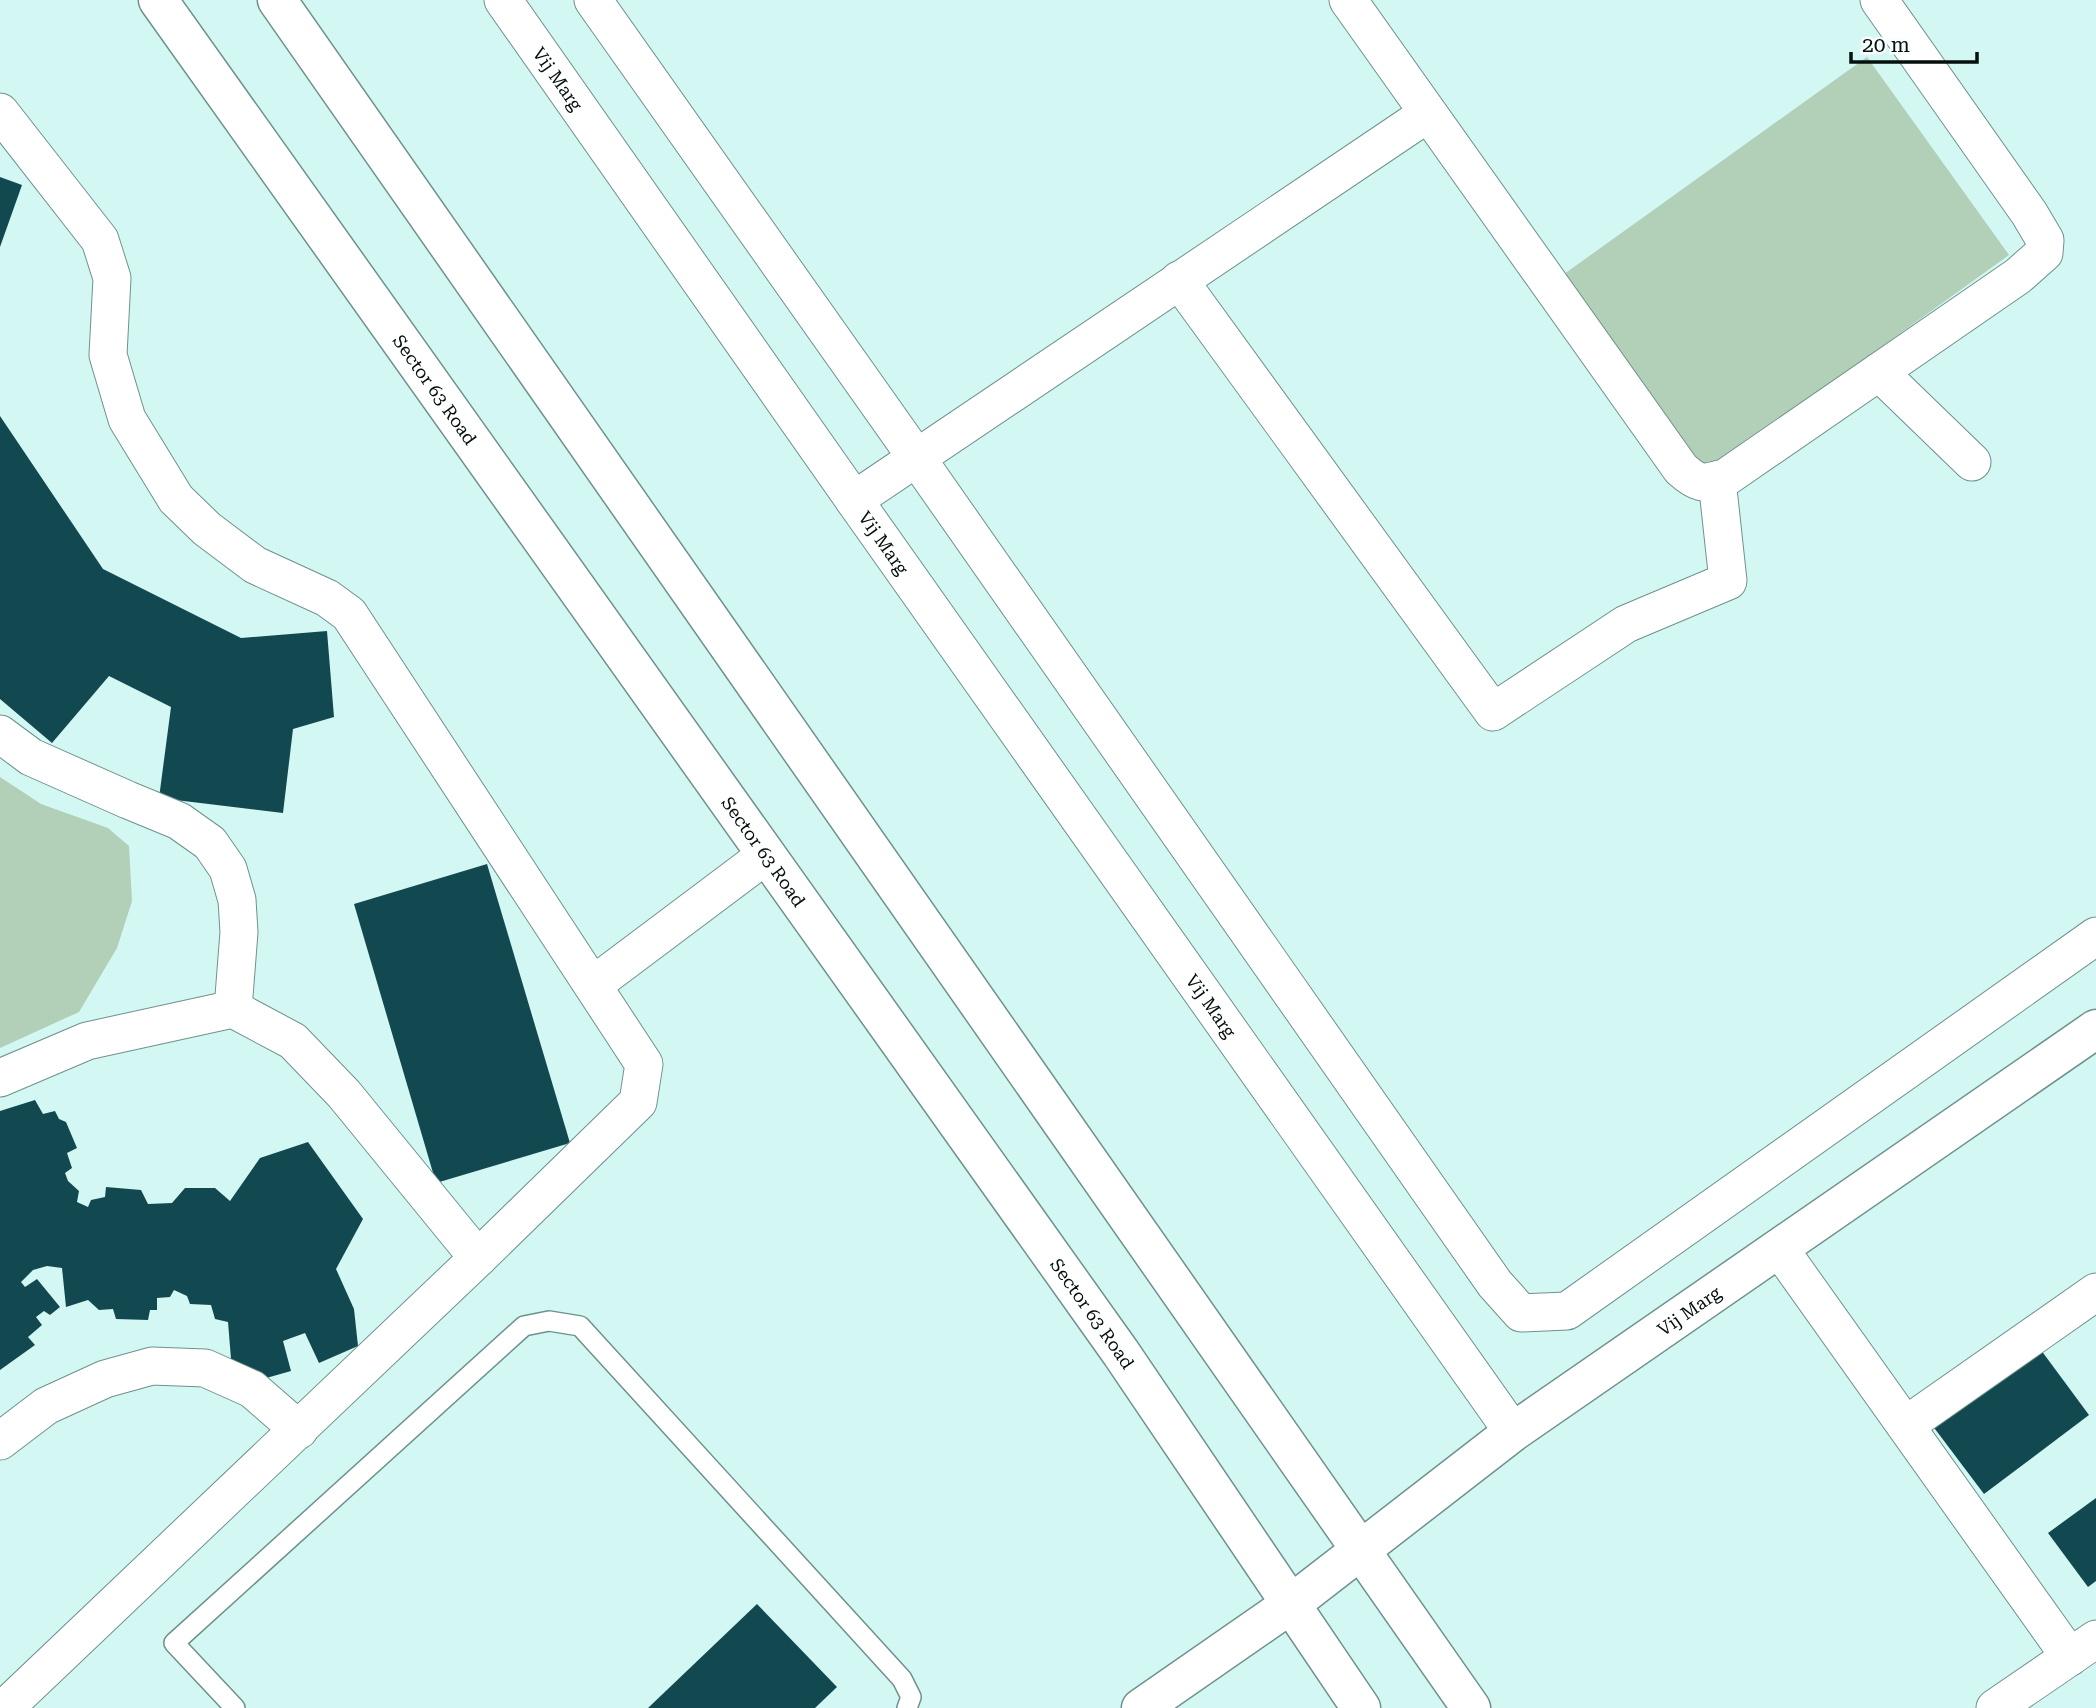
<svg xmlns="http://www.w3.org/2000/svg" width="2096" height="1708" font-family="'Roboto Serif',serif">
<rect width="100%" height="100%" fill="#d3f8f4"/>
<g fill="#b2cfb7">
<path d="M1867 57 2009 255 1702 476 1560 277Z"/>
<path d="M0 777 41 804 108 828 129 846 132 901 117 948 79 1012 0 1048Z"/>
</g>
<g fill="#124950">
<path d="M0 177 22 185 0 247Z"/>
<path d="M0 416 103 569 241 638 327 631 334 717 293 729 283 813 159 798 171 707 109 676 52 743 0 699Z"/>
<path d="M487 864 570 1143 436 1183 354 904Z"/>
<path d="M35 1100 43 1114 55 1111 59 1119 66 1122 77 1148 67 1153 72 1168 65 1173 68 1181 79 1191 77 1202 88 1207 91 1200 105 1197 106 1187 141 1190 148 1204 172 1203 185 1188H215L230 1201 260 1158 308 1142 363 1219 336 1269 354 1309 358 1346 319 1363 305 1333 283 1341 291 1371 252 1382 231 1359 228 1322 215 1319 211 1305 190 1304 187 1296 174 1290 170 1297 157 1298V1310H150L148 1320 116 1319 113 1309 99 1310 88 1300 66 1307 62 1268 47 1266 33 1270 21 1282 25 1287 37 1279 60 1307 50 1315 44 1311 36 1317 42 1325 28 1337 35 1345 0 1370V1111Z"/>
<path d="M2038 1346 2089 1415 1984 1494 1932 1425Z"/>
<path d="M2096 1498V1581L2088 1587 2048 1533Z"/>
<path d="M757 1604 837 1687 815 1708H648Z"/>
</g>
<g fill="none" stroke-linecap="round" stroke-linejoin="round">
<defs>
<path id="lane" d="M235 1708 174 1643 524 1326 549 1321 580 1326 902 1679 911 1697 907 1708"/>
<g id="street">
<path id="s1" d="M503 0 854 500 1513 1432"/>
<path d="M593 0 916 457 1495 1284 1521 1313 1567 1311 2096 936"/>
<path d="M1348 0 1681 469C1700 486 1703 483 1725 478L2018 276 2044 253 2045 240 2029 213 1879 0"/>
<path d="M0 112 100 240 112 278 108 355 127 419 176 499 207 529 255 565 327 598 349 614 644 1064 638 1102 478 1258 5 1708"/>
<path d="M1179 280 1493 712 1626 624 1728 581 1717 480"/>
<path d="M1879 372 1972 462"/>
<path d="M854 500 1427 114"/>
<path d="M0 734 31 757 128 800 179 821 210 843 228 869 237 900 239 932 233 1009"/>
<path d="M593 985 766 855"/>
<path d="M0 1078 87 1041 233 1009 293 1041 344 1094 478 1258"/>
<path d="M1779 1248 2070 1657"/>
<path d="M1906 1425 2096 1292"/>
<path d="M0 1441 46 1406 105 1379 152 1366 205 1368 252 1389 299 1430"/>
<path d="M1995 1708 2096 1639"/>
</g>
<g id="secondary">
<path id="s2" d="M158 0 1121 1353 1361 1708"/>
<path d="M277 0 1471 1708"/>
<path id="s3" d="M1141 1708 1291 1604 1513 1432 2096 1029"/>
</g>
</defs>
<use href="#lane" stroke="#6f918d" stroke-width="22"/>
<use href="#street" stroke="#6f918d" stroke-width="39"/>
<use href="#secondary" stroke="#6f918d" stroke-width="41"/>
<use href="#lane" stroke="#fff" stroke-width="19"/>
<use href="#street" stroke="#fff" stroke-width="37"/>
<use href="#secondary" stroke="#fff" stroke-width="38"/>
</g>
<g text-anchor="middle" dominant-baseline="central" stroke-width="7" stroke-linejoin="round" paint-order="stroke">
<g font-size="18" fill="#040f0e" stroke="#f7fefd">
<text stroke="none"><textPath href="#s1" startOffset="96">Vij Marg</textPath></text>
<text stroke="none"><textPath href="#s2" startOffset="478">Sector 63 Road</textPath></text>
<text stroke="none"><textPath href="#s1" startOffset="663">Vij Marg</textPath></text>
<text stroke="none"><textPath href="#s2" startOffset="1045">Sector 63 Road</textPath></text>
<text stroke="none"><textPath href="#s1" startOffset="1230">Vij Marg</textPath></text>
<text stroke="none"><textPath href="#s3" startOffset="677">Vij Marg</textPath></text>
<text stroke="none"><textPath href="#s2" startOffset="1612">Sector 63 Road</textPath></text>
</g>
</g>
<path d="M1851 52v10h126v-10" fill="none" stroke="#040f0e" stroke-width="3.5"/>
<text x="1862" y="52" font-size="21" fill="#040f0e" stroke="#f7fefd" stroke-width="5" paint-order="stroke">20 m</text>
</svg>
